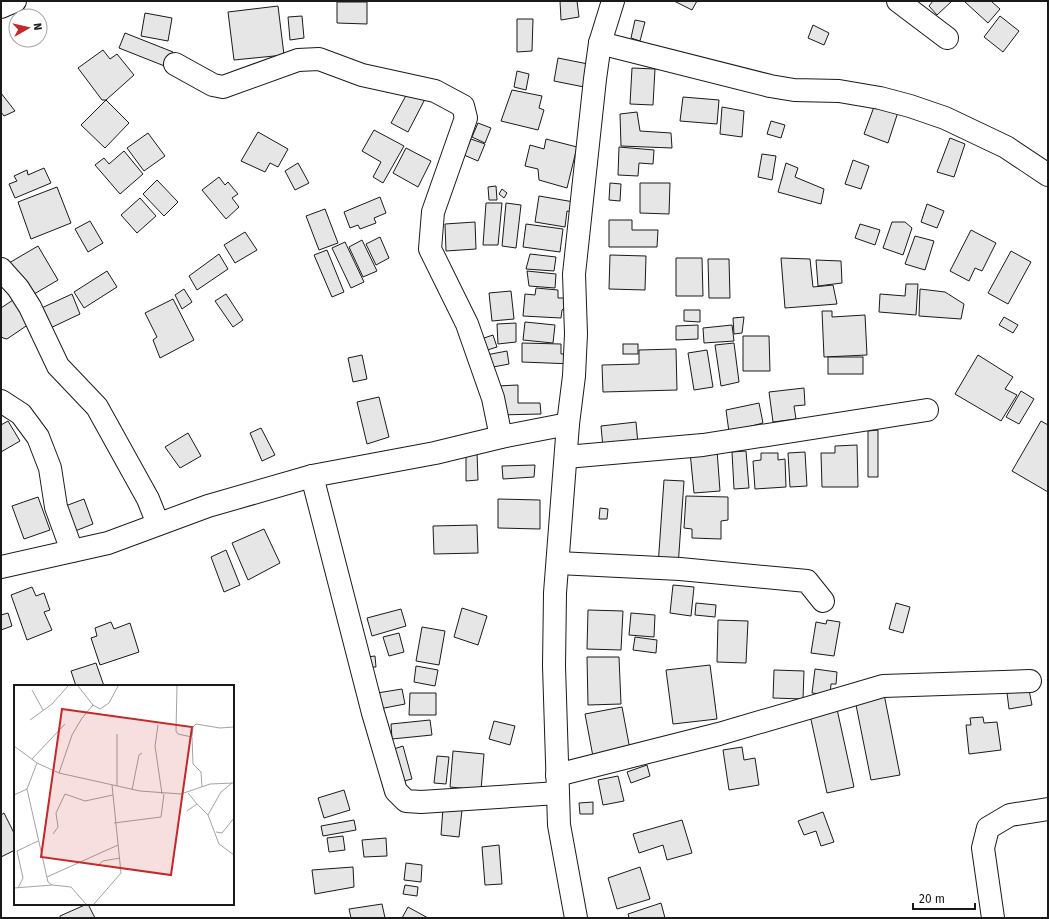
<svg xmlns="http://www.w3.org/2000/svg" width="1049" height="919" font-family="'Fira Sans',sans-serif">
<rect width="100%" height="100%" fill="#fff"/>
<g fill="#e6e6e6" stroke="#1a1a1a">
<path d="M560 1H577L579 17 561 20Z"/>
<path d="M674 1H697L692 10Z"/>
<path d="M933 1H952L937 15 929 6Z"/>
<path d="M966 1H991L1000 9 988 23 965 2Z"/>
<path d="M337 2H367V24L337 23Z"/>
<path d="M278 6 284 55 234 60 228 12Z"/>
<path d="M145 13 172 18 168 41 141 36Z"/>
<path d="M302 16 304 38 290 40 288 17Z"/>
<path d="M1000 16 1019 31 1003 52 984 37Z"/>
<path d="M517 19H533L532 51 517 52Z"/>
<path d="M635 20 645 22 640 41 631 38Z"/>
<path d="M813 25 829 33 824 45 808 38Z"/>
<path d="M125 33 173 52 167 67 119 48Z"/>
<path d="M103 50 110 59 117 54 134 75 106 100H102L78 68Z"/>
<path d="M558 58 593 65 589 88 554 81Z"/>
<path d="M632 68 655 69 653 105 630 104Z"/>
<path d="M517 71 529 74 526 90 514 87Z"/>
<path d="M409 90 425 99 408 132 391 123Z"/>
<path d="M512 90 542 96 539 108 544 110 538 130 501 121Z"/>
<path d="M1 93 15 111 4 116 1 112Z"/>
<path d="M683 97 719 100 717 124 680 121Z"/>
<path d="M106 100 129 123 105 148 81 125Z"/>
<path d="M875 104 898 112 888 143 864 134Z"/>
<path d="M722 107 744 111 742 137 720 134Z"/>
<path d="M637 112 640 131 671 133 672 148 621 146 620 114Z"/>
<path d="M771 121 785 125 781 138 767 134Z"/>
<path d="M478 123 491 128 485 143 472 137Z"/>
<path d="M374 130 404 146 383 183 373 177 381 162 362 151Z"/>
<path d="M258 132 288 149 278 167 270 163 265 172 241 161Z"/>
<path d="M148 133 165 156 144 171 127 148Z"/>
<path d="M950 138 965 144 954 177 937 172Z"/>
<path d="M471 139 485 144 478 161 464 155Z"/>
<path d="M546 139 577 147 567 188 539 180 538 169 525 166 530 145 544 149Z"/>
<path d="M619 147 654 150 653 164 639 163 638 176 618 175Z"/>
<path d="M406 148 431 161 418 187 393 173Z"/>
<path d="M124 151 143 174 120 194 95 165 104 158 109 164Z"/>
<path d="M762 154 776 156 772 180 758 177Z"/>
<path d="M853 160 869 166 861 189 845 184Z"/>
<path d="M298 163 309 183 295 190 285 171Z"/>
<path d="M786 163 798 168 795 177 824 189 821 204 778 192Z"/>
<path d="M44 168 51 183 15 198 9 184 17 181 14 176 27 170 28 175Z"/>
<path d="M219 177 225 185 228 182 238 194 232 198 239 207 226 219 202 190Z"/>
<path d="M157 180 178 202 164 216 143 194Z"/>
<path d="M610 183 621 184 620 201 609 200Z"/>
<path d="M640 183H670L669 214 640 213Z"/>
<path d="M496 186 497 200H489L488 187Z"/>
<path d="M57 187 71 223 31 239 18 202Z"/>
<path d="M502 189 507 193 504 198 499 194Z"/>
<path d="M539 196 574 202 573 212 567 211 565 227 535 222Z"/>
<path d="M380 197 386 213 374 218 376 223 360 229 358 225 350 228 344 212Z"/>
<path d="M140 198 156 216 137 233 121 215Z"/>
<path d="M486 203H502L498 245H483Z"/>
<path d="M506 203 521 205 516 248 502 246Z"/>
<path d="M927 204 944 211 937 228 921 222Z"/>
<path d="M325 209 338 243 319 250 306 216Z"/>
<path d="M609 220H632V230H658L657 247H609Z"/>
<path d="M90 221 103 243 88 252 75 229Z"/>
<path d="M475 222 476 249 446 251 445 224Z"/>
<path d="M892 222H905L912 228 903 255 883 248Z"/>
<path d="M526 224 563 229 560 252 523 247Z"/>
<path d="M860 224 880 230 875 245 855 238Z"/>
<path d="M971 230 996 243 982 271 975 268 969 281 950 271Z"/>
<path d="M245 232 257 250 235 263 224 245Z"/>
<path d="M915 236 934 241 925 270 905 264Z"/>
<path d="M380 237 389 258 376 265 366 244Z"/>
<path d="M362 240 377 271 363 277 349 247Z"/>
<path d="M345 242 364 282 351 288 332 248Z"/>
<path d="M38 246 58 280 29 297 9 263Z"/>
<path d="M327 250 344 292 332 297 314 255Z"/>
<path d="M1011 251 1031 262 1008 304 988 293Z"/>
<path d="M219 254 228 269 197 290 189 276Z"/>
<path d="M530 254 556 257 554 271 526 269Z"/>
<path d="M610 255 646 256 645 290 609 289Z"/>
<path d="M676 258H702L703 296H676Z"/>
<path d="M781 258 810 259 813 287 833 285 837 304 785 308Z"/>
<path d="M708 259H729L730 298H709Z"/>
<path d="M816 260 841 261 842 283 818 286Z"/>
<path d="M107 271 117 287 84 308 74 292Z"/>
<path d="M527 271 556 274 555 288 529 286Z"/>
<path d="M906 284H918L916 315 879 312 880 294 905 296Z"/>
<path d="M536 288 558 290V298H567V306L562 310 561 318 523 316 525 294 535 295Z"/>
<path d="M184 289 192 302 182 309 175 295Z"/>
<path d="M920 289 945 292 964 304 961 319 919 316Z"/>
<path d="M511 291 514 319 492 321 489 293Z"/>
<path d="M72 294 80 314 44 331 35 311Z"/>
<path d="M226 294 243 320 233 327 215 301Z"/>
<path d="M16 298 32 322 7 339 3 338 1 336V308Z"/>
<path d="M173 299 194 340 160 358 153 340 157 337 145 313Z"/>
<path d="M684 310H700V322L684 321Z"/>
<path d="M822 311H832V317L865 315 867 355 824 357Z"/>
<path d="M744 317 742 333 734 334 733 318Z"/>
<path d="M1004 317 1018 325 1013 333 999 325Z"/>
<path d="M525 322 555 325 553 343 523 340Z"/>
<path d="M516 323V342L498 344 497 324Z"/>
<path d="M698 325V339L676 340V326Z"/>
<path d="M732 325 734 341 704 343 703 328Z"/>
<path d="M493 335 497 347 481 352 478 340Z"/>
<path d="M743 336H769L770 371H743Z"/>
<path d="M522 343 561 344V354H573V364L522 362Z"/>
<path d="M734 343 739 382 721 386 715 345Z"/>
<rect x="623" y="344" width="15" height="10"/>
<path d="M676 349 677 390 603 392 602 365 639 364V350Z"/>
<path d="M707 350 713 387 694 390 688 353Z"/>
<path d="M507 351 509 364 488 368 486 355Z"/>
<path d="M362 355 367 379 353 382 348 358Z"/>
<path d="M978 355 1013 377 1005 389 1017 395 1001 421 955 394Z"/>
<rect x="828" y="357" width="35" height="17"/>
<path d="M518 385V403H540L541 414 498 415 497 386Z"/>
<path d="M804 388 805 405 794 406 796 419 773 422 769 392Z"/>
<path d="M1021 391 1034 399 1019 424 1006 417Z"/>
<path d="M379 397 389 437 367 444 357 402Z"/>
<path d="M759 403 763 423 729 432 726 410Z"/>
<path d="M8 421 20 441 1 452V425Z"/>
<path d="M1041 421 1048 425V492L1012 471Z"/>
<path d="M636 422 638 444 603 448 601 426Z"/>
<path d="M261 428 275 455 262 461 250 433Z"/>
<path d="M878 430V477H868V431Z"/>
<path d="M188 433 201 456 180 468 165 447Z"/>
<path d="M857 445 858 487H822L821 453H835V446Z"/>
<path d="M717 450 720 491 694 493 690 452Z"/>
<path d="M746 451 749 488 734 489 732 452Z"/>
<path d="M466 452H477L478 480 466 481Z"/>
<path d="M805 452 807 486 790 487 788 453Z"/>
<path d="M761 453H778V460L785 459 786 487 755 489 753 461 761 460Z"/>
<path d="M535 465 534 477 503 479 502 466Z"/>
<path d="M664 480 684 481 678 567 658 566Z"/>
<path d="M686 496 728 497V520L721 521V539L692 538V529L684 528Z"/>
<path d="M38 497 50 530 24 539 12 506Z"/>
<path d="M84 499 93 524 70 533 60 508Z"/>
<path d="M498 499 540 500V529L498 528Z"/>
<path d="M600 508 608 509 607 519H599Z"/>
<path d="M477 525 478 553 434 554 433 526Z"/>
<path d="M264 529 280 563 248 580 232 543Z"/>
<path d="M226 550 240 585 224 592 211 557Z"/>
<path d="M673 585 694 587 691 616 670 613Z"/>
<path d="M32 587 36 596 44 593 50 610 44 612 52 630 27 640 11 595Z"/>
<path d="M696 603 716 605 715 617 695 615Z"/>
<path d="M896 603 910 607 903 633 889 629Z"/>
<path d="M462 608 487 616 478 645 454 637Z"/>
<path d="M401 609 406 626 372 636 367 618Z"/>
<path d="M588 610 623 611 621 650 587 649Z"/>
<path d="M8 613 12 626 1 630V615Z"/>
<path d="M631 613 655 615 654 637 629 635Z"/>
<path d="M718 620 748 621 746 663 717 662Z"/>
<path d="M827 620 840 622 834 656 811 653 816 622 826 624Z"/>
<path d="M111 622 114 629 130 623 139 652 100 665 91 638 97 636 95 628Z"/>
<path d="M422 627 445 631 439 665 416 661Z"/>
<path d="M399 633 404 652 389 656 383 637Z"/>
<path d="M635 637 657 640 656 653 633 650Z"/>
<path d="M375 656 376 667H367V657Z"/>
<path d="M587 657H619L621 704 588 705Z"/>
<path d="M96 663 104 686H76L71 671Z"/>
<path d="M710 665 717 719 673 724 666 670Z"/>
<path d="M416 666 438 670 435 686 414 682Z"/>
<path d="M815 669 837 672 836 684H831L830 695 812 693Z"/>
<path d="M774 670 804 671 803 699 773 698Z"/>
<path d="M402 689 405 704 379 709 377 693Z"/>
<path d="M1029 690 1032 705 1009 709 1007 693Z"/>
<path d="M410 693H436V715H409Z"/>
<path d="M884 694 900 775 871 780 855 700Z"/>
<path d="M622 707 631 755 594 762 585 714Z"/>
<path d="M837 709 854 787 827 793 810 715Z"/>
<path d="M983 717 984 723 997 722 1001 750 969 754 966 725H971L970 718Z"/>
<path d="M430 720 432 735 392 739 391 724Z"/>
<path d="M494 721 515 726 510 745 489 739Z"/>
<path d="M403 746 412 779 400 782 391 750Z"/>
<path d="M742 747 744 760 755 758 759 785 729 790 723 750Z"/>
<path d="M453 751 484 754 481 790 450 787Z"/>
<path d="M437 756 449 757 446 784 434 783Z"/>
<path d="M647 765 650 776 631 783 627 772Z"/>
<path d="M618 776 624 801 603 805 598 780Z"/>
<path d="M344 790 350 810 324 818 318 798Z"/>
<path d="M593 802V814H580L579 803Z"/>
<path d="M443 808 462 810 459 837 441 835Z"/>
<path d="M823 812 834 842 821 846 816 831 804 835 798 821Z"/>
<path d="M4 813 15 835V850L1 857V815Z"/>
<path d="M354 820 356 830 323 836 321 826Z"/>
<path d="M682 820 692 853 667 860 663 845 639 853 633 834Z"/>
<path d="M343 836 345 850 329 852 327 838Z"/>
<path d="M386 838 387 856 364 857 362 840Z"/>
<path d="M499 845 502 884 485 885 482 847Z"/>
<path d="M406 863 422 865 421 882 404 880Z"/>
<path d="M353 867 354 887 315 894 312 870Z"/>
<path d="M640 867 650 899 617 909 608 878Z"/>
<path d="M405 885 418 887 417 896 403 894Z"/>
<path d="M661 903 665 918H629L628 914Z"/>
<path d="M87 904H88L95 918H60V916Z"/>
<path d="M382 904 385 918H351L349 909Z"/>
<path d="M408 907 428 918H402Z"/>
</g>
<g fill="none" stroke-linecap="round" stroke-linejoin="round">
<defs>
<g id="minor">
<path d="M898 1 947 38"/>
<path d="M1 7 15 1"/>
<path d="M600 43 770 86 794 90 839 91 880 98 910 106 945 118 1006 147 1048 175"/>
<path d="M175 64 213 85 223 87 298 60 319 59 362 75 435 91 463 106 466 118 433 212 430 249 467 324 493 398 501 437"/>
<path d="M1 269 18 288 30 307 58 366 97 407 148 499 158 524"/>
<path d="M1 401 21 414 38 437 50 468 56 507 72 551"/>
<path d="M566 457 703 445 927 410"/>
<path d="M312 476 373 713 396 791 406 801 421 802 558 793"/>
<path d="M558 563 680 569 807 581 823 601"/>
<path d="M1 567 108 543 208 506 312 476 435 453 501 437 568 424"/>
<path d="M557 775 719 734 883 686 1030 681"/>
<path d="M576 918 559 825 554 666 555 593 568 424 574 376 576 334 574 274 595 79 600 43 613 1"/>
<path d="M993 918 983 848 988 828 1010 815 1048 809"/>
</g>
</defs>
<use href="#minor" stroke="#1a1a1a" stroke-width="24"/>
<use href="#minor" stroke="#fff" stroke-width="22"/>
</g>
<g transform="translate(14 685)">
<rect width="220" height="220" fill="#fff"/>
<path fill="none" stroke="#a3a3a3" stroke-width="1" d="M64 1 79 20M163 1 162 46 164 49 178 52 179 79 187 87 188 102M18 5 29 25M16 35 38 19 54 1M144 40 141 61 148 109M178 51 179 42 182 39 206 43 220 42M0 61 23 78 45 88 126 106 167 109 196 99 220 98M18 74 51 39M45 88 58 50 68 33 79 20 86 24 95 18 104 1M103 101V49M13 104 34 197 38 200M118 105 125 70 128 68M0 110 13 104 23 78M183 119 194 130 205 159 220 170M173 126 183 119 174 108M194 130 207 107 218 98M100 138 147 132 150 109M202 147 208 148 220 133M39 149 44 142 42 128 51 109 71 116 99 110M83 181 89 176 106 173M33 192 104 160M0 203 38 200 57 202 72 219M4 203 9 193 3 166 24 156M80 219 107 188 98 100"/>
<path fill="#c62828" fill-opacity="0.15" stroke="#c62828" stroke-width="2" d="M48 24 178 42 157 190 27 172Z"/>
<rect width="220" height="220" fill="none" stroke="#1a1a1a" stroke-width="2"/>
</g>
<rect width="1049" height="919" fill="none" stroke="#1a1a1a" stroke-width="4"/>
<g transform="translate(28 28) rotate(82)"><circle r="19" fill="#ffffff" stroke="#a3a3a3"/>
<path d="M0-3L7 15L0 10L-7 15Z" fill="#c62828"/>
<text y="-6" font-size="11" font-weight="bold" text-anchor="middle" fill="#1a1a1a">N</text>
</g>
<path d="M913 903v6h62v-6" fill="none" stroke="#1a1a1a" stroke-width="2"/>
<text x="919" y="903" font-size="12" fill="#1a1a1a" stroke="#ffffff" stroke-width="3" paint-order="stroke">20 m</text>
</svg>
